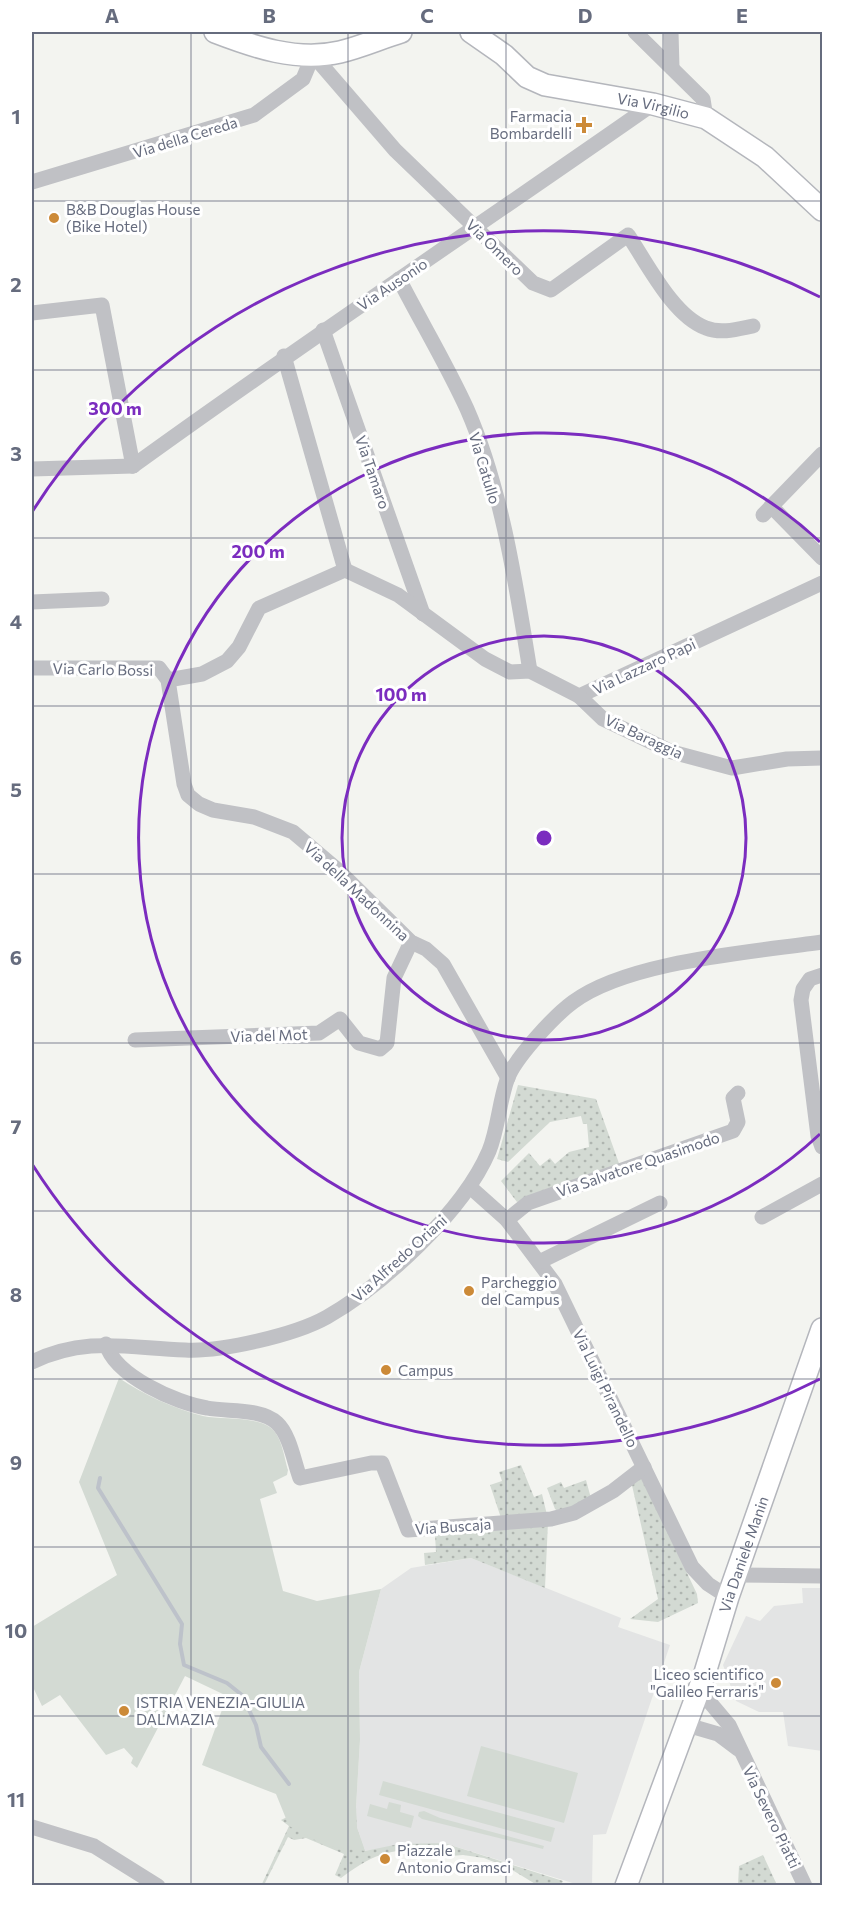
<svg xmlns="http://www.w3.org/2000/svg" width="854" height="1917" font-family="Commissioner,sans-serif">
<defs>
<pattern id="grass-dots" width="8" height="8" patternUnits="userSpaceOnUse" patternTransform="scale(1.5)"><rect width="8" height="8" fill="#d3dad3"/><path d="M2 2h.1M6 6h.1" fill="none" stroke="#afb5b0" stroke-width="1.8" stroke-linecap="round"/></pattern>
</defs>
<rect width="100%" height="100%" fill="#f3f4f0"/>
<g fill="#e3e4e4">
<path d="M471 1558 621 1618 618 1627 670 1645 606 1834 593 1835 592 1885H579L444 1843 365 1851 357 1828 356 1808 360 1740 359 1672 381 1589 411 1568Z"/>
<path d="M802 1588H822V1751L788 1746 783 1712H759L736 1701 723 1665 746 1616 760 1621 774 1606 803 1603Z"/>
</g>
<g fill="url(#grass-dots)">
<path d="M518 1085 596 1099 621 1169 517 1202 501 1181 529 1153 540 1166 550 1158 555 1164 569 1152 589 1147 587 1124H583L581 1116 550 1122 508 1162 497 1159Z"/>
<path d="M521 1465 534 1497 542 1494 547 1515 502 1521 490 1485 502 1481 499 1472Z"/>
<path d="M641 1476 697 1594 698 1603 658 1622 630 1619 658 1599 631 1481Z"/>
<path d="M586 1480 592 1502 559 1512 555 1509 547 1488 561 1482 564 1488Z"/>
<path d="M548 1522 545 1588 471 1558 425 1565 424 1553 436 1552 435 1535Z"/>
<path d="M327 1797 356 1808 357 1828 365 1851 399 1844 444 1843 563 1881 561 1885H537L509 1868 484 1858 463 1855 439 1857 436 1849C390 1850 379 1850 341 1878L335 1875 344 1854 306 1838 294 1840 288 1837 264 1885 261 1886 289 1826 281 1820Z"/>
<path d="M763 1855 777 1885H738L739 1866Z"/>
</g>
<g fill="#d3dad3">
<path d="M119 1378C143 1394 174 1409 203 1416 221 1420 257 1416 271 1428 282 1437 284 1457 288 1470L287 1475 273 1482 277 1493 260 1499 283 1591 317 1601 381 1589 359 1672 360 1740 356 1808 357 1828 365 1851 326 1846 289 1826 276 1794 202 1765 227 1696 185 1676 137 1768 131 1763 133 1758 124 1748 106 1755 60 1695 42 1706 32 1685V1627L117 1575 79 1482Z"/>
<path d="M481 1746 578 1773 564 1823 467 1796Z"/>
<path d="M383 1781 555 1828 551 1842 379 1795Z"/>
<path d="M389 1802 401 1805 400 1812 414 1816 411 1828 367 1816 370 1804 387 1809Z"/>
<path d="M424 1811 440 1818 544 1846 543 1849 422 1819 418 1816 419 1812Z"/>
</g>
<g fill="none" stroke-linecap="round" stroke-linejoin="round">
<path stroke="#bdc2ca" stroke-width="4" d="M100 1478 98 1488 182 1624 180 1644 184 1665 227 1683 242 1695 256 1725 261 1747 289 1784"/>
<defs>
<g id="secondary">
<path d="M215 32C254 47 297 62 340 52 361 47 381 38 401 32"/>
<path id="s1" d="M471 32 504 55 527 77 545 85 653 104 706 118 765 157 822 210"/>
<path id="s2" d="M626 1886 704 1676 728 1597 822 1329"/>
</g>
</defs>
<use href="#secondary" stroke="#b4b6bc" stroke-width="24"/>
<g stroke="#c0c1c5" stroke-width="15">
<path d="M635 32 703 99 706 118"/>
<path d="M671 32 672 68"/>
<path d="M32 182 254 115 303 79 313 55 395 150 533 283 551 290 628 235C647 263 673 316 706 328 721 334 738 329 753 326"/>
<path d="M399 279C421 322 447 365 467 409 502 489 516 585 530 671"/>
<path d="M32 313 102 305 133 466"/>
<path d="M323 330 423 614"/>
<path d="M284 356 345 570"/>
<path d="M133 466C304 342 480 225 653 104"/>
<path d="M32 469 133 466"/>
<path d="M771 506 822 558"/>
<path d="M763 515 822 454"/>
<path d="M32 602 102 599"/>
<path d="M32 668H159L168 680 184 784 188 795 199 804 213 810 254 817 293 832 339 871 411 942 426 949 443 964 508 1078"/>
<path d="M168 680 202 674 227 661 239 647 259 608 345 570 398 595 485 659 510 672 530 671 579 696 822 583"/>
<path d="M579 696 603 719 672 752 732 768 787 759 822 758"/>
<path d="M822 975 810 979 803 989 801 1000 818 1136 822 1147"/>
<path d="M135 1040 319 1033 340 1019 359 1043 380 1049 387 1043 394 978 411 942"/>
<path d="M470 1187 507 1220 555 1284 692 1567 708 1584 728 1597"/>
<path d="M762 1217 822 1184"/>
<path d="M507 1220 528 1203 733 1131 738 1122 733 1098 738 1093"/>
<path d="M539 1262 660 1203"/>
<path d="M106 1344C115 1376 176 1403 207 1408 228 1412 261 1408 277 1423 290 1435 294 1462 300 1478L371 1463H382L408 1530 551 1519 574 1513 613 1491 644 1467"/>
<path d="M32 1362C86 1336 128 1348 185 1350 221 1352 295 1335 327 1317 383 1285 463 1212 489 1151 498 1129 499 1103 507 1080 514 1059 554 1016 573 1002 628 961 753 952 822 942"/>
<path d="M737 1575 822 1576"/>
<path d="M697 1694 707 1699 729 1725 805 1886"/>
<path d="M687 1725 718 1734 738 1749"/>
<path d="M32 1827 94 1846 158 1886"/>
</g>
<use href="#secondary" stroke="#fff" stroke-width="21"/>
</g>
<path fill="none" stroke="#666c7e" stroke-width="1.5" stroke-opacity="0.55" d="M191 32V1886M348 32V1886M506 32V1886M663 32V1886M32 201H822M32 370H822M32 538H822M32 706H822M32 874H822M32 1043H822M32 1211H822M32 1379H822M32 1547H822M32 1716H822"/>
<g fill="none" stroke="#7b2cbf" stroke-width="3">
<circle cx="544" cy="838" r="202"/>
<path d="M820 1134A405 405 0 1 1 820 542"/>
<path d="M820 1379A607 607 0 0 1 32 1164M32 512A607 607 0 0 1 820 297"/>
</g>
<g fill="#cc8a38" stroke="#fff" stroke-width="2">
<path d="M581 116h6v6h6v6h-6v6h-6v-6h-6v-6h6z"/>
<circle cx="54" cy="218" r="6"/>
<circle cx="469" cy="1291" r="6"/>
<circle cx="386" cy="1370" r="6"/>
<circle cx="776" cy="1683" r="6"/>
<circle cx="124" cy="1711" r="6"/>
<circle cx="385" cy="1859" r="6"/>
</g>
<g text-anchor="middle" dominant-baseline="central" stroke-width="6" stroke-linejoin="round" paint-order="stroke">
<g font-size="15" fill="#666c7e" stroke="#fff">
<text stroke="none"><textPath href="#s1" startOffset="202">Via Virgilio</textPath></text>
<text transform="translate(185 137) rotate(-17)">Via della Cereda</text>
<text transform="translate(495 247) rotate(44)">Via Omero</text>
<text transform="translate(392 284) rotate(-34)">Via Ausonio</text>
<text transform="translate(485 468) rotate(73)">Via Catullo</text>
<text transform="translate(373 472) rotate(71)">Via Tamaro</text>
<text transform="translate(644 666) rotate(-25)">Via Lazzaro Papi</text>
<text transform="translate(103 669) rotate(1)">Via Carlo Bossi</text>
<text transform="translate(644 736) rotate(25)">Via Baraggia</text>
<text transform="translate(357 891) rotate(43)">Via della Madonnina</text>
<text transform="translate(269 1035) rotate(-2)">Via del Mot</text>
<text transform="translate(638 1164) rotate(-19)">Via Salvatore Quasimodo</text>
<text transform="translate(399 1258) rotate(-42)">Via Alfredo Oriani</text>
<text transform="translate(606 1388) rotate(64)">Via Luigi Pirandello</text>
<text transform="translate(453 1526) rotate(-4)">Via Buscaja</text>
<text stroke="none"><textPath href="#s2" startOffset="352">Via Daniele Manin</textPath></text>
<text transform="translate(772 1817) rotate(64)">Via Severo Piatti</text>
</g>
<g font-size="15" fill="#666c7e" stroke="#fff" text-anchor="start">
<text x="572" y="116" text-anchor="end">Farmacia<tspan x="572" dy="17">Bombardelli</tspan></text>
<text x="66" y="209">B&amp;B Douglas House<tspan x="66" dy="17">(Bike Hotel)</tspan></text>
<text x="481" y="1282">Parcheggio<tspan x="481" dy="17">del Campus</tspan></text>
<text x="398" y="1370">Campus</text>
<text x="764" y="1674" text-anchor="end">Liceo scientifico<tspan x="764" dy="17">"Galileo Ferraris"</tspan></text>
<text x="136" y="1702">ISTRIA VENEZIA-GIULIA<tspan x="136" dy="17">DALMAZIA</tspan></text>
<text x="397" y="1850">Piazzale<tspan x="397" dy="17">Antonio Gramsci</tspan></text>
</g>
</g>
<circle cx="544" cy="838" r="9" fill="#7b2cbf" stroke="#fff" stroke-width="3"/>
<g font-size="18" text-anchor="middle" font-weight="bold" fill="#7b2cbf" stroke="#fff" stroke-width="6" stroke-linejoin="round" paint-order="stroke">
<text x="115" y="415">300 m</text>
<text x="258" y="558">200 m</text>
<text x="401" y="701">100 m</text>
</g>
<rect width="854" height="1917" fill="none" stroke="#ffffff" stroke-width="66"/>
<rect x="33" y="33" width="788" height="1851" fill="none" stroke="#666c7e" stroke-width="2"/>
<g font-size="20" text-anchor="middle" font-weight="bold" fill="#666c7e">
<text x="112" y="23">A</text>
<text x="269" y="23">B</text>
<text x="427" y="23">C</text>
<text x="585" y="23">D</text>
<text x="742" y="23">E</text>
<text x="16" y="124">1</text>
<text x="16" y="292">2</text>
<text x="16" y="461">3</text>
<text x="16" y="629">4</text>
<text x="16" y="797">5</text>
<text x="16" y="965">6</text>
<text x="16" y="1134">7</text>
<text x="16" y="1302">8</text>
<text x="16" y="1470">9</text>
<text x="16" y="1638">10</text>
<text x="16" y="1807">11</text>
</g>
</svg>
